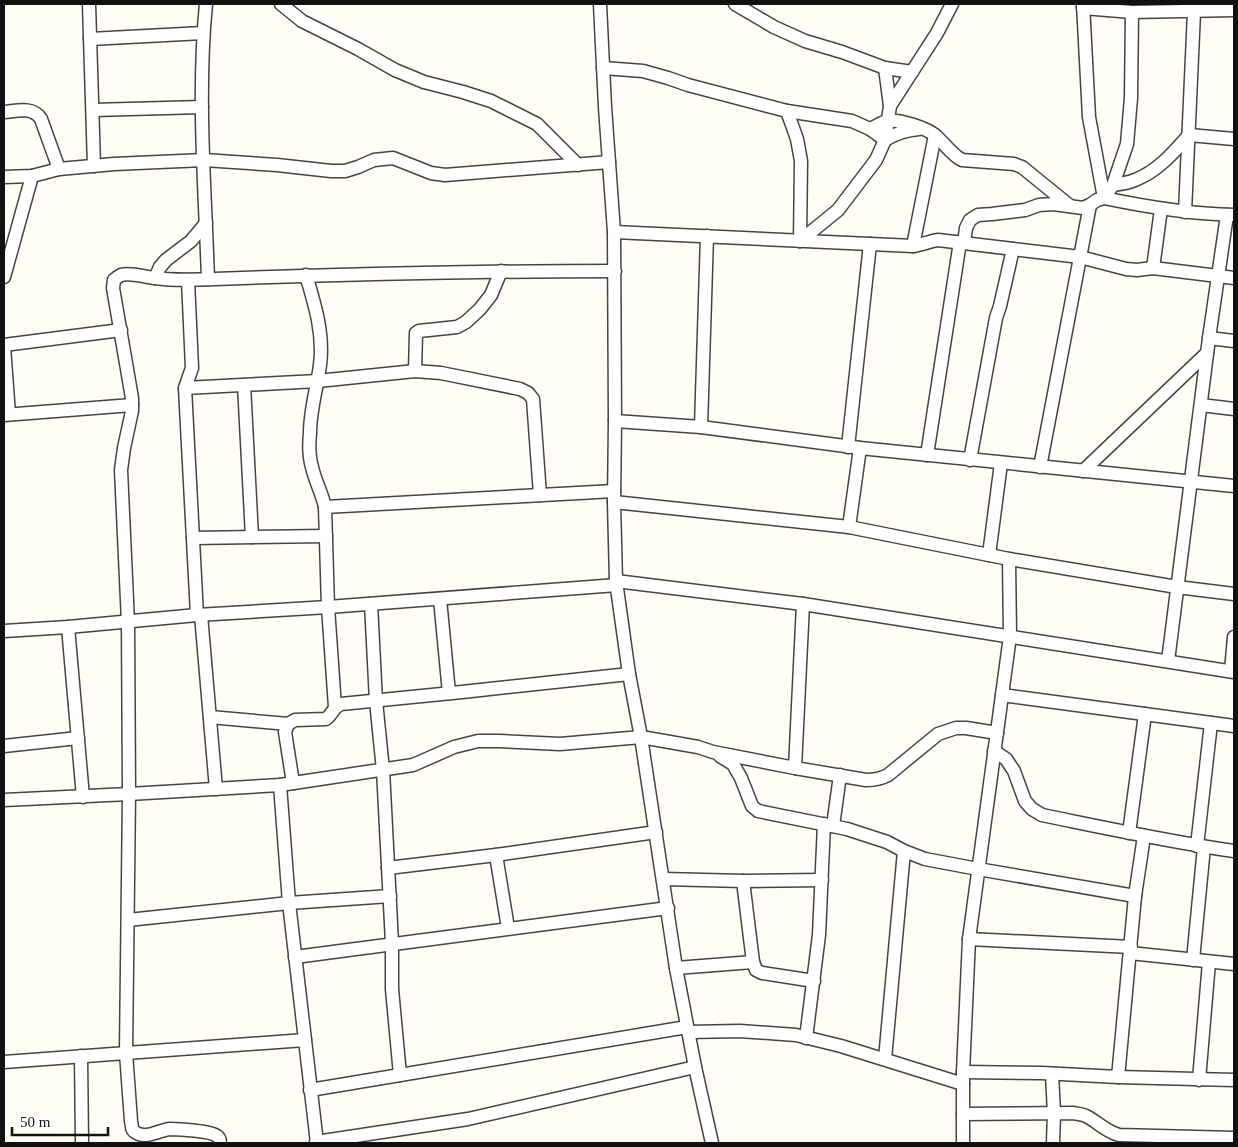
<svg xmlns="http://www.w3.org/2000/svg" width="1238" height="1147" font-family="Georgia,serif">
<rect width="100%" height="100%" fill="#fffdf5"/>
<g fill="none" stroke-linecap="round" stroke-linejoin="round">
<defs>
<g id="street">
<path d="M89 4 94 166"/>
<path d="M206 4C197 95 205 188 208 279"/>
<path d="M281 4 302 21 358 49 395 70 424 82 463 92 491 101 537 124 578 165"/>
<path d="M600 4 605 107 614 232 615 421 614 502 616 581 629 674 641 737 676 968 695 1067 712 1143"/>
<path d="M735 4 774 27 805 41 842 52 885 68 912 72"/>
<path d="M1083 4 1089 117 1104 198"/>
<path d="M1083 8 1132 12 1234 10"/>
<path d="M90 39 203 33"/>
<path d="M603 68 643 71 668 78 688 85 787 111 852 121 870 129 885 140"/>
<path d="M890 106 937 33 952 4"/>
<path d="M93 110 202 107"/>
<path d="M787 111 797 139 801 161 800 241"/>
<path d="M4 112C17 111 33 106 41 119L59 169"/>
<path d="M870 129C875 127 882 122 888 121 899 119 927 128 936 136 945 144 952 155 962 160L1014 164 1022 167 1070 206"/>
<path d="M885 140C896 133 906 130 919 129"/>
<path d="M4 177 32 176 59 169 114 164 204 160 277 165 331 171H345L358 167 374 160 393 158 431 173 445 175 609 162"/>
<path d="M1113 185C1120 184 1128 183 1135 180 1158 171 1173 153 1189 135L1234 139"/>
<path d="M1104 198 1113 185 1127 144 1131 98 1132 12"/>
<path d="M1185 212 1194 12"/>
<path d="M614 232 913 246C922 245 930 241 938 240L1080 257 1126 269 1137 270 1153 268 1234 278"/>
<path d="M800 241 838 210 876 160 885 140 890 106 885 68"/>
<path d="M964 243 966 228 970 220 978 215 992 214 1025 210 1039 205 1053 204 1083 208 1090 205 1097 200 1104 198C1147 207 1190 214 1234 215"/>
<path d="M913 246 935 135"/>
<path d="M1153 268 1161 209"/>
<path d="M306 275C315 305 324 334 320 365 317 388 310 410 310 433 309 443 309 457 312 467 315 481 322 493 325 507L328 607 335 707"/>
<path d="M4 277 32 176"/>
<path d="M155 278 160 267 166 260 191 241 206 223"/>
<path d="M188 280 192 368 185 388 197 615"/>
<path d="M1209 338 1234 341"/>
<path d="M4 345 121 330"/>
<path d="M4 347 9 414"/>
<path d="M415 371 416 333 419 331 457 327 466 322 480 309 491 295 501 271"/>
<path d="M244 385 252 537"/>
<path d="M185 388 318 381 415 371 441 373 520 389 528 393 533 399 540 495"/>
<path d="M1201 405 1234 409"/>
<path d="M4 415 132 405"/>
<path d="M615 421 701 427 860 448 1234 486"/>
<path d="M701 427 707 236"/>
<path d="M848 447 870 244"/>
<path d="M927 455 960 242"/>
<path d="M970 460 996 318 1000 306 1013 249"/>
<path d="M1040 467 1090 205"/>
<path d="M1083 471 1207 353"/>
<path d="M614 502 849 527 1009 559 1177 587 1234 594"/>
<path d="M325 507 614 491"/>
<path d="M849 527 860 448"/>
<path d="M193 538 326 536"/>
<path d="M989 555 1001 463"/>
<path d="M616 581 803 604 1234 672"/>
<path d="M440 599 449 693"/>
<path d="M371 604 376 701 383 770 392 943V989L400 1075"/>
<path d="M201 615 216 789"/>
<path d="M68 627 83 797"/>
<path d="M4 631 68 627 197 615 328 607 617 585"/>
<path d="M1168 661 1209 338 1227 215"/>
<path d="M1231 671 1234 637"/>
<path d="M1002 695 1234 726"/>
<path d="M210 717 288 724 295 720 326 719C333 714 332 708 341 704L462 692 629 674"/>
<path d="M288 724 285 732 293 783"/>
<path d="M4 746 78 738"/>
<path d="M994 751 1006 759 1014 771 1025 801 1032 809 1042 815C1106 828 1170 842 1234 851"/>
<path d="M720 756 733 764 741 778 752 806 758 811 847 829 887 842 904 851 925 859 978 869 1135 896"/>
<path d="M795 768 803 604"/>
<path d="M280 785 289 903 317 1143"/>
<path d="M4 800 129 794 280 785 413 765 454 747 478 741H499L560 744 641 737 698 747 713 752 795 768 866 780C875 780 881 779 888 775L938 734 956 728H966L997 733"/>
<path d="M833 826 840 775"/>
<path d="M1129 833 1145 714"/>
<path d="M1197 846 1211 723"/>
<path d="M496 855 508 928"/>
<path d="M388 868 496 855 656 832"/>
<path d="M663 879 743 881 822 880"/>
<path d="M743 881 753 962 756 970 762 973 814 981"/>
<path d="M128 920 289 903 390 896"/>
<path d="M969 939 1131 947"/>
<path d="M1130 953 1234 964"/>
<path d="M295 957 668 908"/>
<path d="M1193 960 1204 847"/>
<path d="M676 968 753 962"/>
<path d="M688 1032 740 1031 796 1035 841 1046 963 1084"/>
<path d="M806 1038 819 935 824 824"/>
<path d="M81 1056 82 1143"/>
<path d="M885 1059 904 851"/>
<path d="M4 1062 305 1040"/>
<path d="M963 1072 1042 1073 1118 1077 1234 1080"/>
<path d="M1052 1074 1054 1113 1053 1143"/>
<path d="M1118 1077 1135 896 1144 836"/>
<path d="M1199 1080 1209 962"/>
<path d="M310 1090 687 1027"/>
<path d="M963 1114 1073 1113C1077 1114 1082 1114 1086 1116 1098 1122 1105 1131 1119 1135L1234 1138"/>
<path d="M316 1142 468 1119 695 1067"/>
<path d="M220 1143C220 1140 220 1138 217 1136 211 1131 179 1129 170 1129 159 1130 146 1140 135 1132 131 1130 132 1125 131 1121L126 1053 129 794 128 622 121 470 124 448 132 411V398L113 288 114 280C115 279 119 276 121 275 131 272 144 277 155 278 175 281 195 280 215 279 348 274 481 271 615 271"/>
<path d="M963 1143V1072L969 939 1010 636 1009 559"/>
</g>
</defs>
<use href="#street" stroke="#444" stroke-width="15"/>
<use href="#street" stroke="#fff" stroke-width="12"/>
</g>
<rect width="1238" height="1147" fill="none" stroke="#111111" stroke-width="10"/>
<path d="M12 1127v8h96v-8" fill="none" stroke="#111111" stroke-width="2.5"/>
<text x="20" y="1127" font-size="15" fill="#111111" stroke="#ffffff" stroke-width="4" paint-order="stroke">50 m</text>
</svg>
